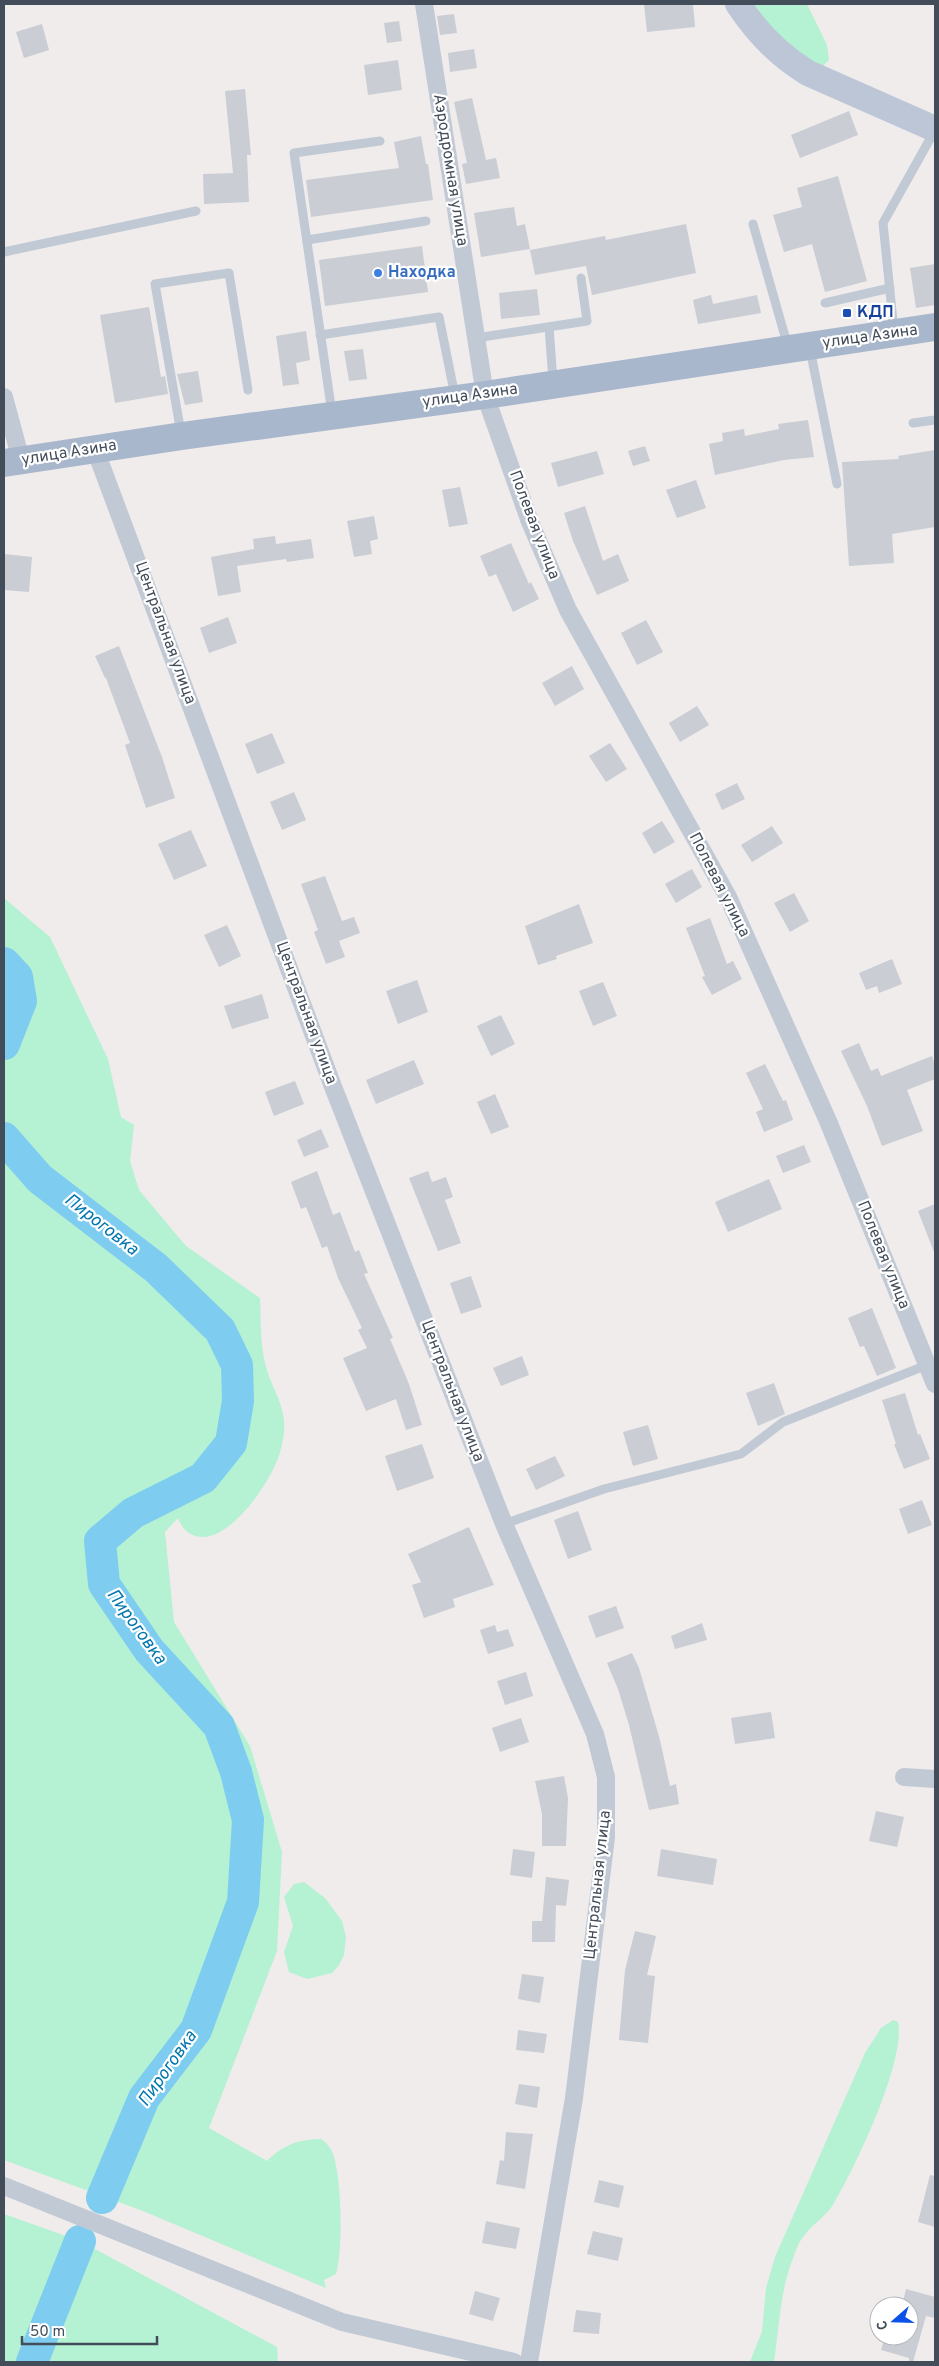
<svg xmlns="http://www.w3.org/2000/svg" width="939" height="2366" font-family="Overpass,sans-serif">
<rect width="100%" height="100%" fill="#efeceb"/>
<g fill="#b5f1d3">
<path d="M751 4H807L827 45 829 60 823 66 813 65 771 34Z"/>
<path d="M4 898 50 937 108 1059 121 1117 134 1125 130 1161 139 1190 186 1246 260 1298C261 1319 260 1343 265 1363 270 1386 287 1407 284 1432 283 1440 281 1451 278 1458 269 1484 232 1537 203 1537 190 1537 182 1529 178 1518L165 1532 174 1622 250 1746 282 1852 277 1951 209 2128 267 2161C283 2145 299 2139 321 2139 327 2143 330 2147 333 2154 342 2179 343 2249 336 2274L324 2280 326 2288 143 2211 4 2160Z"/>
<path d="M304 1882 325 1898 342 1921 346 1937 344 1955 339 1965 332 1973 307 1979 289 1972 284 1952 293 1926 284 1897 294 1884Z"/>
<path d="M893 2020 898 2022C906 2061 855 2168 834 2203 826 2217 812 2224 803 2237 798 2243 795 2253 792 2261 780 2292 779 2329 774 2362H750L762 2331 766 2288 775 2257 865 2053 881 2028Z"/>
<path d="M4 2214 80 2241 277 2347 278 2362H4Z"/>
</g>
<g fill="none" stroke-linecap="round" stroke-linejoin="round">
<g stroke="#7fccf1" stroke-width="32">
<path d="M4 963 17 977 21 1001 4 1044"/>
<path d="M4 1138 40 1179 156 1268 220 1330 237 1365 238 1401 231 1443 203 1478 133 1513 100 1541 104 1584 149 1650 219 1726 236 1772 248 1820 243 1902 196 2030 144 2098 102 2198"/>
<path d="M32 2362 80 2241"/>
</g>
</g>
<g fill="#cacdd4">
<path d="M644 4H693L695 27 647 32Z"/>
<path d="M454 14 457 33 440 35 437 16Z"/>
<path d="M399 21 402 41 387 43 384 23Z"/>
<path d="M42 24 49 50 24 58 16 32Z"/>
<path d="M474 49 477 68 450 72 448 53Z"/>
<path d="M398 60 402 90 368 95 364 65Z"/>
<path d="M245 89 251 155H247L249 202 204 204 203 174 233 173 225 91Z"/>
<path d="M472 98 486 160 496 158 500 178 466 184 462 164 467 163 454 102Z"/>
<path d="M849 111 858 135 800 158 791 135Z"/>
<path d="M421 136 426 164H428L433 200 311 217 306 180 399 168 394 142Z"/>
<path d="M838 176 867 281 825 292 812 244 784 252 773 215 802 207 797 188Z"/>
<path d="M514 207 517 226 525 224 530 249 481 257 474 213Z"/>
<path d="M686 224 696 273 592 295 586 266 535 275 530 250 605 236 606 240Z"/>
<path d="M422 246 428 292 325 306 319 260Z"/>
<path d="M935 264V305L916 308 910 268Z"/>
<path d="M537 289 540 315 501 319 499 293Z"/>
<path d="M711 295 713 304 757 295 761 313 698 324 693 300Z"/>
<path d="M149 307 161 377 165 376 168 394 115 403 100 315Z"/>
<path d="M306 331 310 360 296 363 299 384 283 386 276 336Z"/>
<path d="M363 349 367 379 349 381 344 351Z"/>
<path d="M198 371 203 402 185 405 177 374Z"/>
<path d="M808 420 814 457 784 460 715 475 709 444 723 441 722 433 744 429 745 436 779 429 778 424Z"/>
<path d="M645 446 650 461 633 466 628 451Z"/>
<path d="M935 450V527L892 534 894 563 849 566 842 462 899 459 898 456Z"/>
<path d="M597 451 604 474 558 487 551 463Z"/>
<path d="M696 480 706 508 677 518 666 490Z"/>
<path d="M460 487 468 524 449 527 442 490Z"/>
<path d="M585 506 603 561 618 554 629 581 597 595 573 541 564 513Z"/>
<path d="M374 516 378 539 370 541 372 554 354 557 347 521Z"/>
<path d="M275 536 276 544 311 539 314 558 287 562 286 559 237 566 241 592 218 596 211 557 254 549 253 539Z"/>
<path d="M511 543 529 584 531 582 539 599 513 612 496 574 489 577 480 556Z"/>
<path d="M4 554 32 557 29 592 4 590Z"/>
<path d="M228 617 237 643 209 653 200 628Z"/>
<path d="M646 620 663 652 637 665 621 633Z"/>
<path d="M119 646 162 757 175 798 146 808 125 745 130 743 106 678H105L95 656Z"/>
<path d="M572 666 584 689 555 706 542 683Z"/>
<path d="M697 706 709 725 680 742 669 723Z"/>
<path d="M272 733 285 763 257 774 245 744Z"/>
<path d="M610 743 627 769 606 782 589 756Z"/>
<path d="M737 783 745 799 722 810 715 794Z"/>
<path d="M294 792 306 820 282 830 270 802Z"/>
<path d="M662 821 675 842 654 854 642 833Z"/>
<path d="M772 826 783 843 752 862 741 845Z"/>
<path d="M191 830 207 866 174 880 158 844Z"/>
<path d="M692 869 702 887 676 903 665 884Z"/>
<path d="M325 876 342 921 354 917 360 933 339 941 345 957 326 964 314 932 318 930 301 884Z"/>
<path d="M794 893 809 921 790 932 774 903Z"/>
<path d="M579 904 593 943 556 956 557 959 538 965 525 926Z"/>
<path d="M710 918 727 964 733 961 742 979 712 995 702 977 705 976 686 928Z"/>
<path d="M227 925 241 956 219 967 204 935Z"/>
<path d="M892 959 902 984 879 993 877 986 866 990 859 973Z"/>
<path d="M417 980 428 1012 398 1024 386 991Z"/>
<path d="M603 982 617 1016 593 1026 579 991Z"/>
<path d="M262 994 269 1018 232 1029 224 1006Z"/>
<path d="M501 1015 515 1044 491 1056 477 1026Z"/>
<path d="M859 1043 871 1071 878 1068 881 1076 932 1056 935 1065V1079L907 1090 923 1131 882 1146 867 1106 841 1051Z"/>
<path d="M414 1060 424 1084 376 1104 366 1080Z"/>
<path d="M765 1064 783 1101 786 1100 793 1120 764 1132 756 1112 763 1109 746 1073Z"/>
<path d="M295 1081 304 1104 274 1116 265 1092Z"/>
<path d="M495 1094 509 1127 491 1134 477 1102Z"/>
<path d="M321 1129 329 1147 304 1157 297 1140Z"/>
<path d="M804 1145 811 1162 783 1173 776 1156Z"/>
<path d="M317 1171 333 1215 340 1212 355 1252 359 1250 368 1273 364 1274 393 1338 390 1339 409 1384 422 1425 406 1430 396 1399 366 1411 343 1358 367 1348 358 1330 362 1328 338 1278 327 1246 322 1248 306 1207 301 1209 291 1182Z"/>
<path d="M428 1171 432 1182 446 1177 453 1197 445 1200 461 1243 438 1251 409 1178Z"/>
<path d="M769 1179 782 1209 728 1232 715 1202Z"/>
<path d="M935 1204V1252H934L918 1211Z"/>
<path d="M471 1276 482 1307 461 1314 450 1283Z"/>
<path d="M872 1308 896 1368 877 1376 864 1346 860 1347 848 1318Z"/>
<path d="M522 1356 529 1375 501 1386 493 1368Z"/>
<path d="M774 1383 785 1414 758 1426 746 1393Z"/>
<path d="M905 1393 918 1435 920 1434 930 1459 904 1469 894 1444H896L882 1400Z"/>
<path d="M648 1425 658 1459 633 1466 623 1432Z"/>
<path d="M422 1444 434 1478 397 1491 385 1456Z"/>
<path d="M555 1456 565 1476 536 1490 526 1469Z"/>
<path d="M922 1500 932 1525 908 1534 899 1509Z"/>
<path d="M578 1511 592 1550 568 1559 554 1520Z"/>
<path d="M469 1527 494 1585 453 1599 455 1607 424 1618 412 1585 421 1582 408 1554Z"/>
<path d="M616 1606 624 1628 596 1638 588 1616Z"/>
<path d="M702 1623 707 1640 675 1649 671 1636Z"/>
<path d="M495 1625 497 1632 508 1629 514 1646 488 1654 480 1630Z"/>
<path d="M632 1653 639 1668 660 1740 670 1786 676 1784 679 1804 649 1810 629 1725 618 1689 607 1663Z"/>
<path d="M526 1672 533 1696 505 1705 497 1681Z"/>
<path d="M771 1712 775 1738 735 1744 731 1718Z"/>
<path d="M521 1718 529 1742 500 1752 492 1728Z"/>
<path d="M564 1776 568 1798 566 1846H542V1814L535 1781Z"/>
<path d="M876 1811 904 1817 897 1847 869 1841Z"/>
<path d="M513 1849 535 1852 532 1878 510 1875Z"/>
<path d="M661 1849 717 1859 713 1885 657 1876Z"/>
<path d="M546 1877 569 1880 566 1906 556 1905 555 1942H532V1921H542Z"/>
<path d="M635 1931 656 1936 647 1975 655 1976 648 2043 619 2040 625 1970Z"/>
<path d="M522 1974 544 1977 540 2003 518 1999Z"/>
<path d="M518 2030 547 2034 544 2053 516 2050Z"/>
<path d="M519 2084 540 2087 537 2108 515 2104Z"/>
<path d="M506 2132 533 2134 525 2189 496 2184 500 2160 504 2161Z"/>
<path d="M930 2175 935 2176V2227L918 2222Z"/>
<path d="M599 2180 624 2186 619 2208 594 2202Z"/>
<path d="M486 2221 520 2228 516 2249 482 2243Z"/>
<path d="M593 2231 623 2238 618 2261 587 2254Z"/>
<path d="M906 2289 935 2297V2318L926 2316 913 2362 909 2361V2358L881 2350 885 2336H909V2306H902Z"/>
<path d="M475 2291 500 2298 493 2321 469 2314Z"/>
<path d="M576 2310 601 2313 599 2334 573 2332Z"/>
</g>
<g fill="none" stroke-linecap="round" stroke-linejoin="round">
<g stroke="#c1c9d5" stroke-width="9">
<path d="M753 224 788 347"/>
<path d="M307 240 426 221"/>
<path d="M4 252 196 211"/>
<path d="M825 303 890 288"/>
<path d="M549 327 553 381"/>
<path d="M894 331 883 223 935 130"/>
<path d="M320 335 439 317 455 396"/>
<path d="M476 338 587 321 581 278"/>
<path d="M810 349 837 484"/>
<path d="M332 413 294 153 380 141"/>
<path d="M913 423 935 420"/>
<path d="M181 433 155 284 229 273 248 390"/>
<path d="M504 1524 604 1489 741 1454 783 1422 927 1365"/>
</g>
<g stroke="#c1c9d5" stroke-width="18">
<path d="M424 4 485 395 530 522 568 610 728 897 828 1121 935 1384"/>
<path d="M4 397 21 460"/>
<path d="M95 449 332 1084 504 1524 595 1734 606 1777V1837L574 2098 529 2362"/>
<path d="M904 1777 935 1779"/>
<path d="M4 2186 342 2322 514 2362"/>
</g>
<path stroke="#bcc6d7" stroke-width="26" d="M738 4C757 33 778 55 808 73L935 129"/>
<path stroke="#a9b7cd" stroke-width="28" d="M4 463 182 436 485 395 935 327"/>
</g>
<circle fill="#3f7fe0" stroke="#fff" stroke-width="2" cx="378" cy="273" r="5"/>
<rect fill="#1a4fb4" stroke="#fff" stroke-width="2" x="842" y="308" width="10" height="10" rx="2.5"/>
<g text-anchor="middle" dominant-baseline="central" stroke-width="4.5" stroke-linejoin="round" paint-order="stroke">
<g font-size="16" fill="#434d5a" stroke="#fff">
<text transform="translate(450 170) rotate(81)">Аэродромная улица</text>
<text transform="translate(870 337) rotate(-8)">улица Азина</text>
<text transform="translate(470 396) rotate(-8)">улица Азина</text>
<text transform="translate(69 453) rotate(-9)">улица Азина</text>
<text transform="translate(534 525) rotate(69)">Полевая улица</text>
<text transform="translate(165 633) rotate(70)">Центральная улица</text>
<text transform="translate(719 885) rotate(63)">Полевая улица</text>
<text transform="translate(306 1013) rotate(70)">Центральная улица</text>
<text transform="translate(883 1255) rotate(68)">Полевая улица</text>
<text transform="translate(452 1391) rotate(69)">Центральная улица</text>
<text transform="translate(598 1885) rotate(-84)">Центральная улица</text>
</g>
<g font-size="16" font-weight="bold" fill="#366cbe" stroke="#fff" text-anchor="start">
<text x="388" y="273">Находка</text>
</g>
<g font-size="16" font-weight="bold" fill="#164399" stroke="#fff" text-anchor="start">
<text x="857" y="313">КДП</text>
</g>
<g font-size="18" font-style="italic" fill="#0376ae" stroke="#fff">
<text transform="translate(101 1225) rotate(38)">Пироговка</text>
<text transform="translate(136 1627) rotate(54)">Пироговка</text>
<text transform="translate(168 2069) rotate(-55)">Пироговка</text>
</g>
</g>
<rect width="939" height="2366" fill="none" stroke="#434d5a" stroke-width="10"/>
<g transform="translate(894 2321) rotate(250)"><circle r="24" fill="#ffffff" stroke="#b4b8bd"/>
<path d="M0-4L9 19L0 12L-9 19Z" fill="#0d52e8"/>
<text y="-8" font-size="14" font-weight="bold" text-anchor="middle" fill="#434d5a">С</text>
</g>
<path d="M22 2336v8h135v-8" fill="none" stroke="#434d5a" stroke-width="2.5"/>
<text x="30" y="2336" font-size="15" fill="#434d5a" stroke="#ffffff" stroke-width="4" paint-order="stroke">50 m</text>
</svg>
